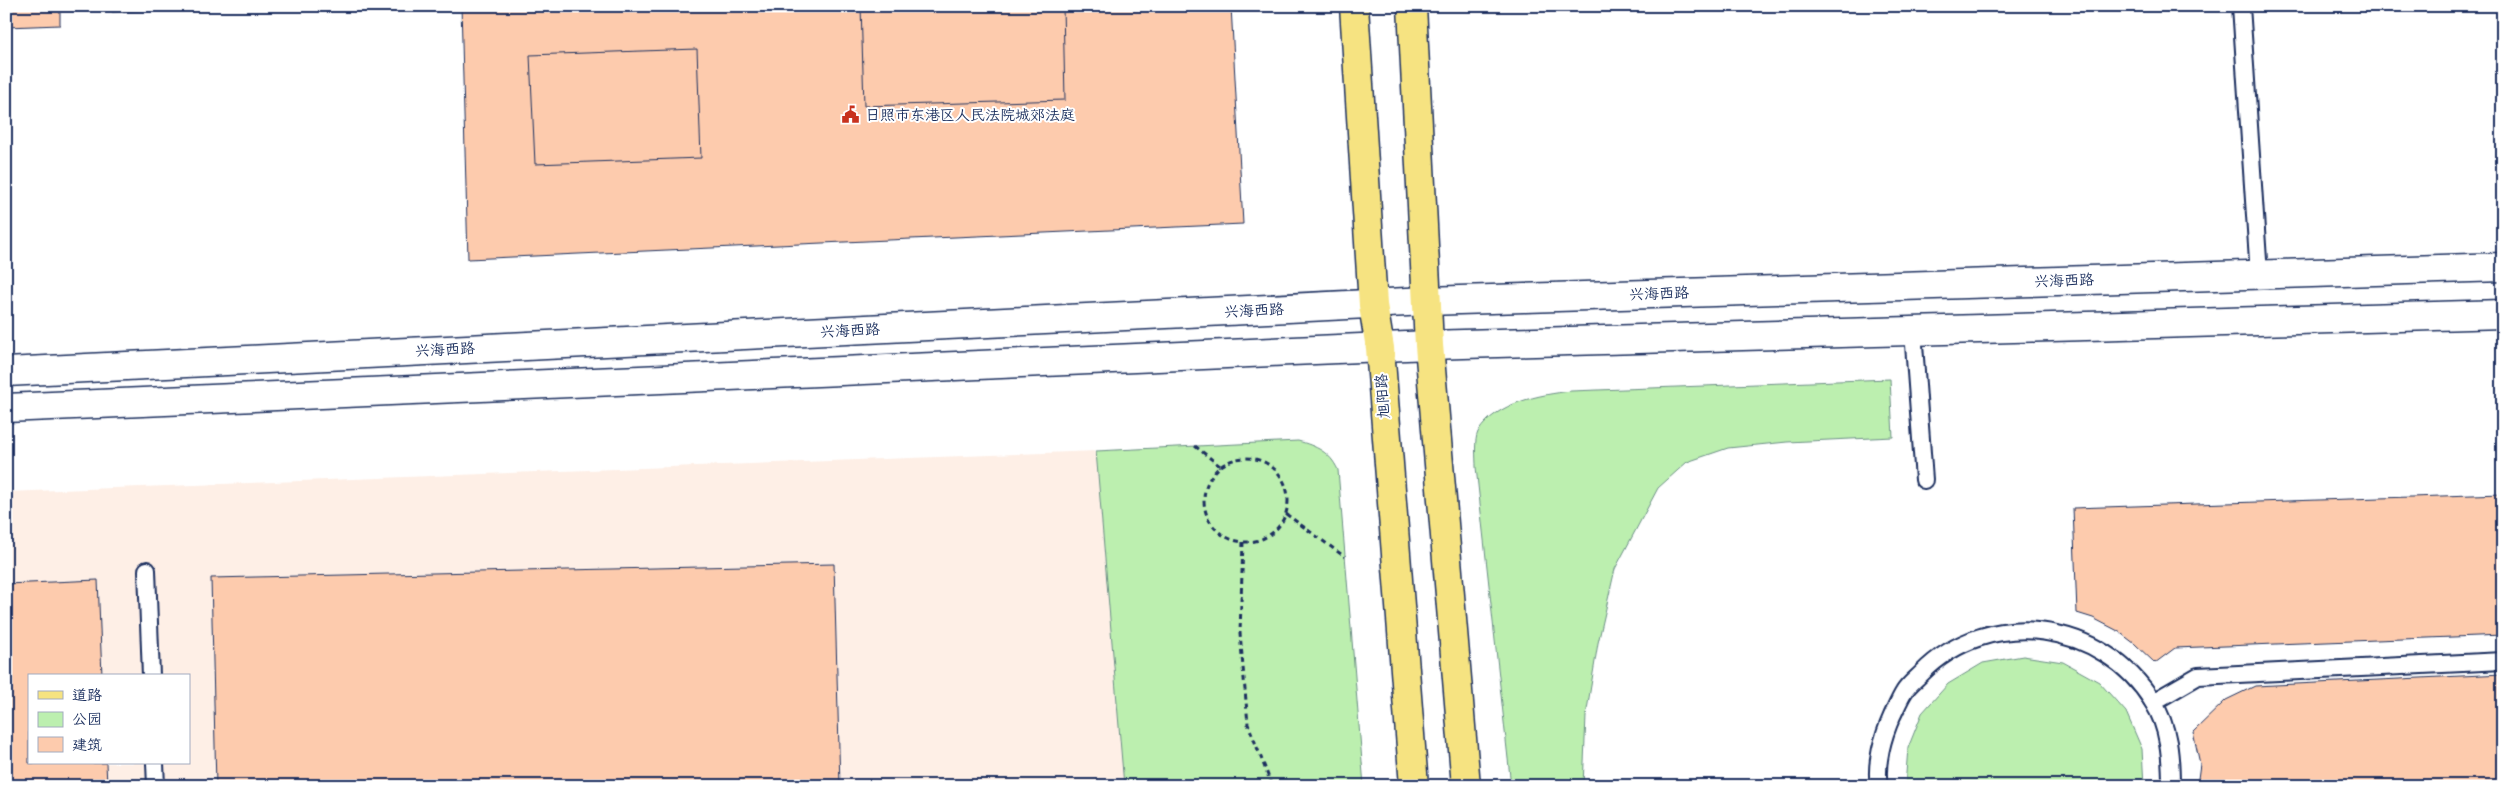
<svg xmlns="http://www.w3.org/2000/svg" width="2509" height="792" font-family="'Architects Daughter','LXGW WenKai TC',sans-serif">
<rect width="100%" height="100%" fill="#fff"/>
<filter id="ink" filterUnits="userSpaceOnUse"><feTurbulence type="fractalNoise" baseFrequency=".02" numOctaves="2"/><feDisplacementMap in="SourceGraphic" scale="10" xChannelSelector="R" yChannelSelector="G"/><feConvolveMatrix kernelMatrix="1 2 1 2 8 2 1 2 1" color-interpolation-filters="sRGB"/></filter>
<g filter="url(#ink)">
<path fill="#feefe6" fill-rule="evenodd" d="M1097 451 1125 786H6V492ZM29 676H189V763H29Z"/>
<g fill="#bcefaf" stroke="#6c8f86">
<path d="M1890 379 1893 437 1787 442 1728 448 1687 462 1658 488 1615 569 1598 643 1586 716 1583 786H1511L1476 467C1476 458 1474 440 1478 432 1497 402 1539 395 1571 391Z"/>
<path d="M1298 441C1316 446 1330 452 1338 470L1364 786H1124L1096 451Z"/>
<path d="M2023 656 2063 662 2099 682 2126 712 2142 749 2144 786H1905L1908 748 1922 713 1948 684 1983 663Z"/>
</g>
<g fill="#fdcbad" stroke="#1b2f5e">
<path d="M6 6H60V25L6 27Z"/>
<path d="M112 6H259L112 12Z"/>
<path d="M461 6H1231L1243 224 468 259Z"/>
<path d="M861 6H1063L1065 100 864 106Z"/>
<path d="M697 49 701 158 535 164 530 55Z"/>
<path d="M2503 494V635L2175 648 2155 663 2135 644 2118 631 2093 618 2077 613 2073 508Z"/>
<path d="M834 564 840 786H216L211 578Z"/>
<path d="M98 580 102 676H29V763H106L107 786H6V584Z"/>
<path d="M2503 674V786H2197L2200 764 2193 732 2226 700 2255 686Z"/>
</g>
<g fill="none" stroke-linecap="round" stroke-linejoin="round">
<defs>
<g id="service">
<path d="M2241 6 2259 275"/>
<path d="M1913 331 1924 480"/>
<path d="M147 570 151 676"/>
<path d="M2153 702 2198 676 2503 661"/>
<path d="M155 763 156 786"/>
<path d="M1879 786C1875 764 1883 736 1892 716 1896 708 1899 700 1904 692 1908 685 1916 679 1922 673 1989 605 2103 621 2153 702 2169 727 2171 757 2171 786"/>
</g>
<g id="secondary">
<path d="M6 372 1427 301 2503 267"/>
<path d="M6 408 1429 345 2503 314"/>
</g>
<g id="primary">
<path d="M1354 6 1373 305 1380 348 1414 786"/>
<path d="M1412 6 1429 345 1466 786"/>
</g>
</defs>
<use href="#service" stroke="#1b2f5e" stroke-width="20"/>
<use href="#secondary" stroke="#1b2f5e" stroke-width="31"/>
<use href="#primary" stroke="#1b2f5e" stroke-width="31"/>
<g stroke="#1b2f5e" stroke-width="3" stroke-dasharray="5 4" stroke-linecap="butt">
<path d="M1195 446 1220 466"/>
<circle cx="1246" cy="500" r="42"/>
<path d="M1286 514 1345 557"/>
<path d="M1243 542 1240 633 1248 724 1272 786"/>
</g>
<use href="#service" stroke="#fff" stroke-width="16"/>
<use href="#secondary" stroke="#fff" stroke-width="28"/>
<use href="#primary" stroke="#f6e381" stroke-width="28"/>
</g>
</g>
<defs>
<symbol id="civic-bare" viewBox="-9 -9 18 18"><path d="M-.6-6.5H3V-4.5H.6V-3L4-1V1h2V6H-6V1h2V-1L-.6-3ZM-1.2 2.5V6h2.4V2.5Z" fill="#c8321e" stroke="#fff" stroke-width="2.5" paint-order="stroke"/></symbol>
</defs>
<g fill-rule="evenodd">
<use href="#civic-bare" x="838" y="102" width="25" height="25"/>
</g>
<g text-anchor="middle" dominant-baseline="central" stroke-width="4" stroke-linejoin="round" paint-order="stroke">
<g font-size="15" fill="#1b2f5e" stroke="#fff" text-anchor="start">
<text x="865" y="115">日照市东港区人民法院城郊法庭</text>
</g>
<g font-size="15" fill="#1b2f5e" stroke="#fff">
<text transform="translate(2064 281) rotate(-2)">兴海西路</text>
<text transform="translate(1659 294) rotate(-2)">兴海西路</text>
<text transform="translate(1254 311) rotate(-3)">兴海西路</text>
<text transform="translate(850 331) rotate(-3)">兴海西路</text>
<text transform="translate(445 350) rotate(-3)">兴海西路</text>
<text transform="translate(1383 396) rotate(-94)">旭阳路</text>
</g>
</g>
<rect width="2509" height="792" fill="none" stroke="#fff" stroke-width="25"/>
<rect x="12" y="12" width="2484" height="767" fill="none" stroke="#1b2f5e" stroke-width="2" filter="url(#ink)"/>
<rect x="28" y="674" width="162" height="90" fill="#ffffff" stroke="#a4acbf"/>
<rect x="38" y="691" width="25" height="8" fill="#f6e381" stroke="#a4acbf"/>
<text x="72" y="700" font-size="15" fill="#1b2f5e">道路</text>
<rect x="38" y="712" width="25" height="15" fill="#bcefaf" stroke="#a4acbf"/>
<text x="72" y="724" font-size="15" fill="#1b2f5e">公园</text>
<rect x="38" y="737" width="25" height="15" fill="#fdcbad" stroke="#a4acbf"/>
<text x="72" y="750" font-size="15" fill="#1b2f5e">建筑</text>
</svg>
